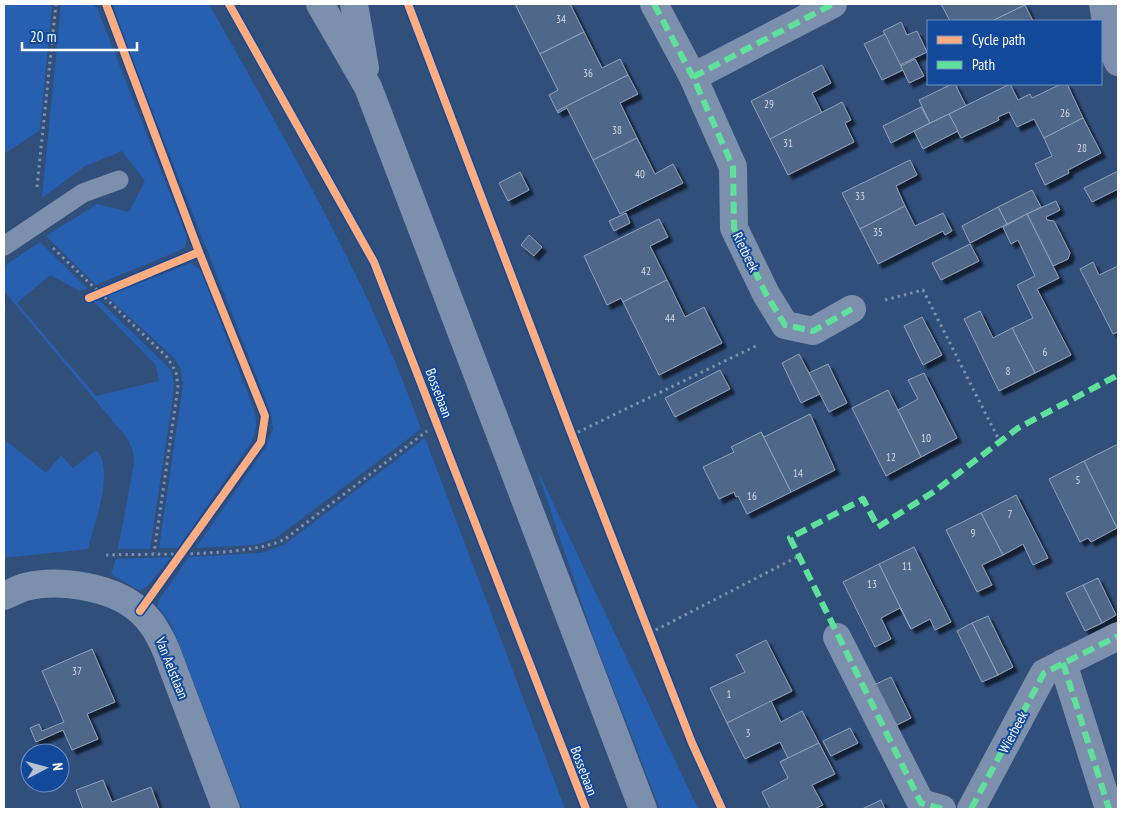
<svg xmlns="http://www.w3.org/2000/svg" width="1122" height="813" font-family="'PT Sans Narrow',sans-serif">
<defs>
<filter id="shadow"><feDropShadow dx="4.5" dy="4.5" stdDeviation="1" flood-color="#0009"/></filter>
</defs>
<rect width="100%" height="100%" fill="#314f7b"/>
<g fill="#2760b0">
<path d="M4 4H52L40 130 4 154Z"/>
<path d="M61 4H92L97 8 187 237 185 248 96 285 46 236 97 204 129 212 145 181 122 151 85 166 42 198Z"/>
<path d="M113 4H209C286 142 368 279 421 429L276 538 255 545 196 548 266 447 273 429 271 413 125 41Z"/>
<path d="M40 242 87 288 80 291 50 275 17 303 96 396 159 381 156 365 94 302 99 300 171 370 174 382 173 397 150 549H118L134 464 133 451 127 438 4 291V266Z"/>
<path d="M191 263 201 271 253 407C259 424 256 436 246 450L178 548H159L183 385 181 370 175 359 107 296Z"/>
<path d="M425 438 565 809H242L177 639 171 624 157 606 159 600 189 557 261 553 284 545Z"/>
<path d="M4 439 46 473 61 455 73 468 95 451 98 452C114 475 94 523 88 549L4 558Z"/>
<path d="M536 467 698 809H660L594 639Z"/>
<path d="M171 557 149 584 140 591 111 574 116 559Z"/>
</g>
<g fill="#4f6789" stroke="#90a1ba" filter="url(#shadow)">
<path d="M515 4H570L584 32 540 54Z"/>
<path d="M941 4H1024L1025 5 992 21H950Z"/>
<path d="M1025 5 1033 21H992Z"/>
<path d="M901 22 907 35 917 31 927 52 900 65 883 31Z"/>
<path d="M584 32 602 68 620 59 628 75 557 111 549 95 558 90 540 54Z"/>
<path d="M885 34 903 70 882 80 864 44Z"/>
<path d="M915 59 924 76 909 83 901 66Z"/>
<path d="M822 65 831 83 812 93 822 113 770 139 751 101Z"/>
<path d="M628 75 638 94 620 103 637 138 593 160 567 108 558 113 557 111Z"/>
<path d="M952 84H955L966 106 930 123 919 100Z"/>
<path d="M1010 84 1018 100 1030 94 1032 98 1061 84H1067L1083 118 1044 138 1034 119 1017 127 1009 112 998 117 999 120 961 138 949 114Z"/>
<path d="M842 102 851 120 845 123 854 142 788 175 770 139Z"/>
<path d="M921 107 930 123 891 143 883 126Z"/>
<path d="M949 114 958 131 923 149 914 131Z"/>
<path d="M1083 118 1101 153 1068 170 1069 173 1045 185 1035 164 1052 156 1044 138Z"/>
<path d="M637 138 655 174 673 164 683 183 620 214 593 160Z"/>
<path d="M910 160 917 175 896 186 905 206 860 229 842 193Z"/>
<path d="M1118 171V189L1092 202 1084 188Z"/>
<path d="M520 172 529 190 508 201 499 183Z"/>
<path d="M1032 190 1041 207 1007 224 998 207Z"/>
<path d="M1056 201 1060 210 1046 217 1047 220 1054 221 1070 253 1068 259 1053 266 1027 214Z"/>
<path d="M905 206 915 226 943 213 952 231 945 235 943 231 878 264 860 229Z"/>
<path d="M998 207 1007 224 970 243 962 226Z"/>
<path d="M626 213 630 223 614 231 609 221Z"/>
<path d="M1027 214 1059 278 1037 289 1071 355 1035 373 1012 328 1033 318 1017 285 1035 276 1018 240 1011 244 1003 227Z"/>
<path d="M659 219 668 237 650 246 667 280 623 302 621 298 607 305 584 256Z"/>
<path d="M529 235 542 247 534 256 521 245Z"/>
<path d="M970 244 979 261 941 280 932 263Z"/>
<path d="M1093 262 1099 275 1118 266V332L1113 334 1080 269Z"/>
<path d="M667 280 685 317 704 307 722 343 659 375 623 302Z"/>
<path d="M980 311 993 338 1012 328 1035 373 999 391 964 319Z"/>
<path d="M922 317 942 355 923 365 904 326Z"/>
<path d="M799 354 820 394 801 403 782 363Z"/>
<path d="M828 364 847 403 829 412 809 373Z"/>
<path d="M720 370 730 389 675 417 665 398Z"/>
<path d="M924 373 957 438 921 457 898 410 918 399 908 380Z"/>
<path d="M888 390 921 457 886 476 852 408Z"/>
<path d="M810 414 835 470 791 492 761 432 764 437Z"/>
<path d="M761 432 791 492 747 514 738 496 736 497 734 492 719 499 703 467 734 452 731 447Z"/>
<path d="M1118 444V528H1117L1084 461Z"/>
<path d="M1084 461 1117 528 1091 542 1088 538 1080 542 1049 479Z"/>
<path d="M1016 495 1048 558 1033 565 1023 544 1003 555 981 513Z"/>
<path d="M981 513 1003 555 982 565 992 585 977 592 946 530Z"/>
<path d="M914 547 951 622 935 630 930 619 911 629 879 564Z"/>
<path d="M879 564 911 629 900 608 881 618 891 639 875 647 843 582Z"/>
<path d="M1098 578 1116 615 1102 623 1083 585Z"/>
<path d="M1083 585 1102 623 1085 631 1066 593Z"/>
<path d="M988 616 1013 667 998 675 972 623Z"/>
<path d="M972 623 998 675 982 682 957 631Z"/>
<path d="M766 640 792 691 727 723 710 688 745 672 736 655Z"/>
<path d="M92 649 115 702 87 714 98 739 72 750 63 730 36 742 30 728 39 724 42 731 64 722 42 671Z"/>
<path d="M891 677 911 718 895 726 874 685Z"/>
<path d="M771 701 781 722 802 711 819 743 780 762 788 758 780 742 745 759 727 723Z"/>
<path d="M850 728 858 743 831 756 823 741Z"/>
<path d="M819 743 835 774 812 785 823 805 814 809H770L762 792 788 778 780 762Z"/>
<path d="M103 780 112 802 151 787 159 809H83L76 790Z"/>
<path d="M881 800 885 809H862Z"/>
</g>
<g fill="none" stroke-linecap="round" stroke-linejoin="round">
<g stroke="#7c90ad" stroke-width="3" stroke-dasharray="2.5 4" stroke-linecap="butt">
<path d="M37 187 56 4"/>
<path d="M53 248 167 357 176 372 178 387 154 553"/>
<path d="M885 300 923 290 1000 442"/>
<path d="M572 435 758 345"/>
<path d="M106 555C152 553 248 558 285 539L427 431"/>
<path d="M650 633 799 556"/>
</g>
<path stroke="#7c90ad" stroke-width="19" d="M4 246 83 193 119 180"/>
<g stroke="#7c90ad" stroke-width="28">
<path d="M654 4 693 77 733 167 734 228 766 294 785 325 813 331 852 309"/>
<path d="M1103 4 1110 45 1118 62"/>
<path d="M693 77 833 4"/>
<path d="M4 596C11 593 18 589 25 587 59 578 115 587 141 612 153 622 160 636 166 650L226 809"/>
<path d="M837 637 921 803 942 809"/>
<path d="M1063 663 1109 809"/>
<path d="M971 809 1044 673 1118 636"/>
</g>
<g stroke="#7c90ad" stroke-width="28">
<path d="M320 4 368 87 643 809"/>
<path d="M354 4 365 68"/>
</g>
<g stroke="#60e19b" stroke-width="6" stroke-dasharray="12 6" stroke-linecap="butt">
<path d="M654 4 693 77 733 167 734 228 766 294 785 325 813 331 852 309"/>
<path d="M693 77 833 4"/>
<path d="M1063 663 1109 809"/>
<path d="M942 809 921 803 790 538 863 499 878 527 935 491 1018 428 1118 375"/>
<path d="M971 809 1044 673 1118 636"/>
</g>
<defs>
<g id="cycleway">
<path d="M106 4 199 252 265 416 261 442 140 611"/>
<path d="M229 4 374 262 586 809"/>
<path d="M408 4 572 435 692 743 722 809"/>
<path d="M89 298 199 252"/>
</g>
</defs>
<use href="#cycleway" stroke="#12499a" stroke-width="11"/>
<use href="#cycleway" stroke="#ffac80" stroke-width="8"/>
</g>
<g text-anchor="middle" dominant-baseline="central" stroke-width="4" stroke-linejoin="round" paint-order="stroke">
<g font-size="11" fill="#d3d9e2">
<text x="561" y="19">34</text>
<text x="588" y="73">36</text>
<text x="769" y="104">29</text>
<text x="1065" y="113">26</text>
<text x="617" y="130">38</text>
<text x="788" y="143">31</text>
<text x="1082" y="148">28</text>
<text x="640" y="174">40</text>
<text x="860" y="196">33</text>
<text x="878" y="232">35</text>
<text x="646" y="271">42</text>
<text x="670" y="318">44</text>
<text x="1045" y="352">6</text>
<text x="1008" y="371">8</text>
<text x="926" y="438">10</text>
<text x="891" y="457">12</text>
<text x="798" y="473">14</text>
<text x="1078" y="480">5</text>
<text x="752" y="496">16</text>
<text x="1010" y="514">7</text>
<text x="973" y="533">9</text>
<text x="907" y="566">11</text>
<text x="872" y="584">13</text>
<text x="77" y="671">37</text>
<text x="729" y="694">1</text>
<text x="748" y="733">3</text>
</g>
<g font-size="14" fill="#fff" stroke="#12499a">
<text transform="translate(746 252) rotate(64)">Rietbeek</text>
<text transform="translate(439 393) rotate(69)">Bossebaan</text>
<text transform="translate(172 668) rotate(68)">Van Aelstlaan</text>
<text transform="translate(1013 732) rotate(-62)">Wierbeek</text>
<text transform="translate(584 771) rotate(69)">Bossebaan</text>
</g>
</g>
<rect width="1122" height="813" fill="none" stroke="#ffffff" stroke-width="10"/>
<rect x="927" y="20" width="175" height="65" fill="#12499a" stroke="#7192c2"/>
<rect x="937" y="36" width="25" height="8" fill="#ffac80" stroke="#7192c2"/>
<text x="972" y="45" font-size="15" fill="#ffffff">Cycle path</text>
<rect x="937" y="61" width="25" height="8" fill="#60e19b" stroke="#7192c2"/>
<text x="972" y="70" font-size="15" fill="#ffffff">Path</text>
<g transform="translate(45 768) rotate(84)"><circle r="24" fill="#12499a" stroke="#7192c2"/>
<path d="M0-4L9 19L0 12L-9 19Z" fill="#b7c1d1"/>
<text y="-8" font-size="14" font-weight="bold" text-anchor="middle" fill="#ffffff">N</text>
</g>
<path d="M22 42v8h115v-8" fill="none" stroke="#ffffff" stroke-width="2.5"/>
<text x="30" y="42" font-size="15" fill="#ffffff" stroke="#12499a" stroke-width="4" paint-order="stroke">20 m</text>
</svg>
